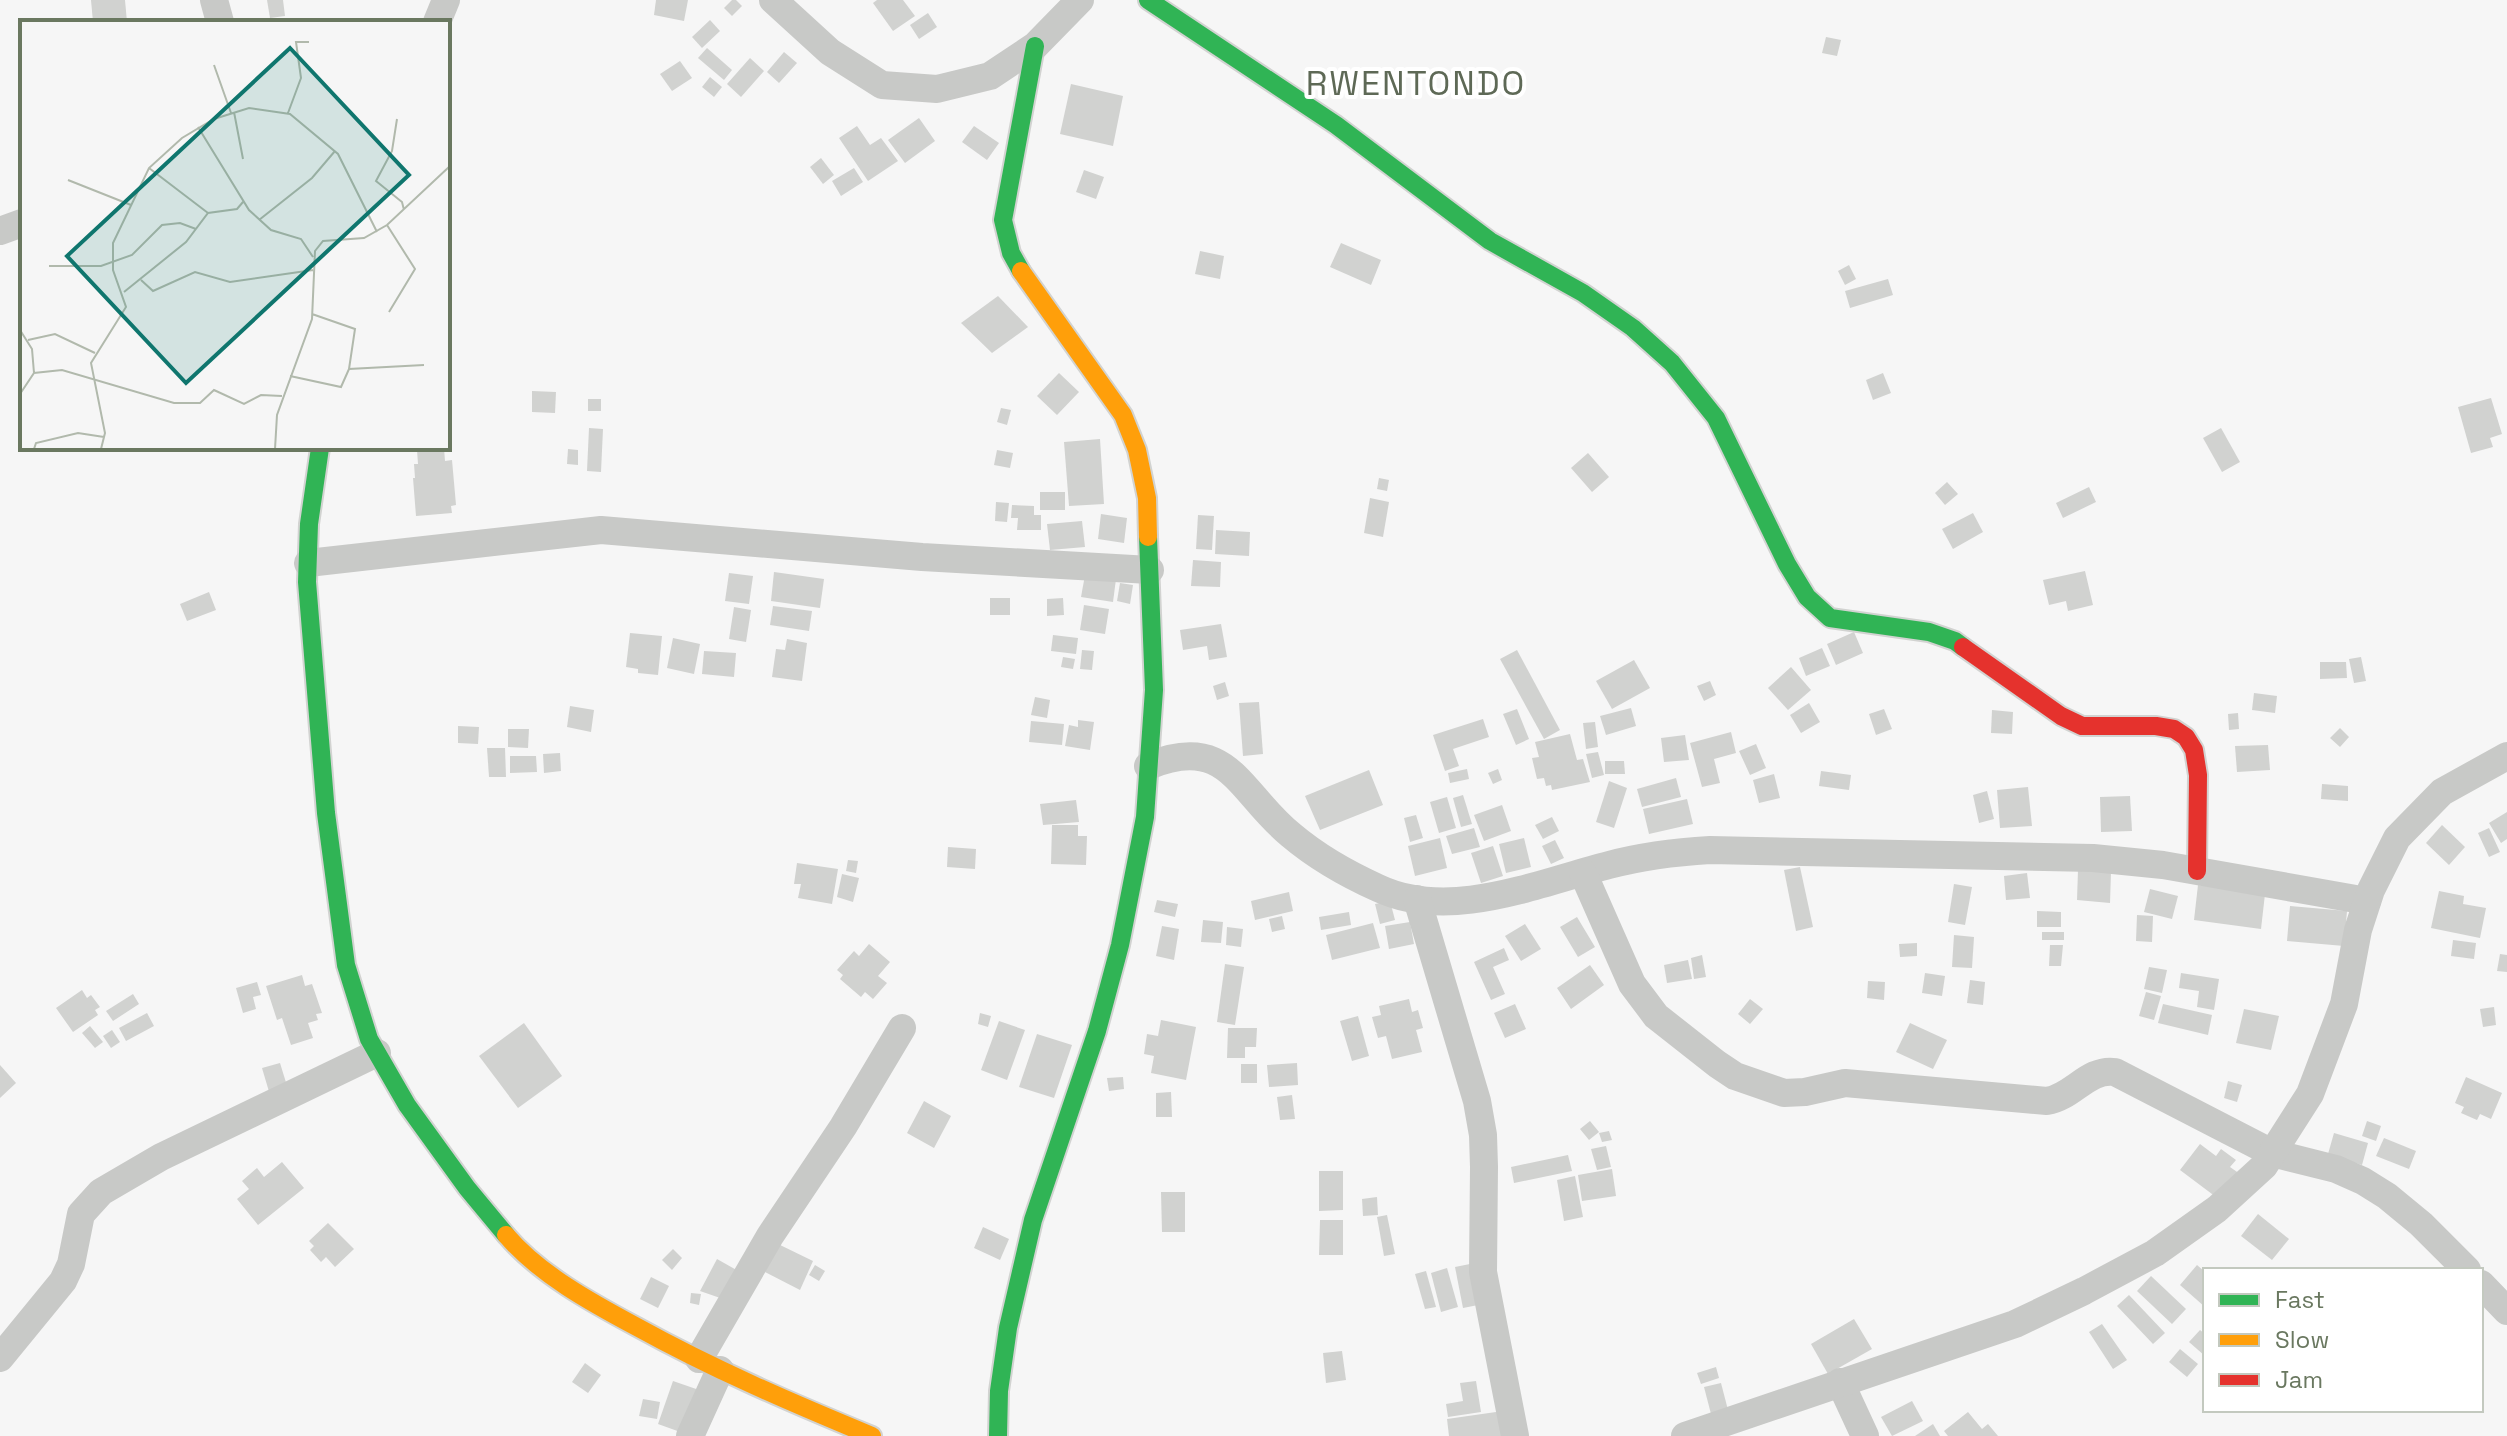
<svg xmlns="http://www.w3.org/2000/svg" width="2507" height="1436" font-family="'Space Grotesk',sans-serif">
<rect width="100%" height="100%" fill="#f6f6f6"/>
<g fill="#d1d2d0">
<path d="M91 0H125L127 22H93Z"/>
<path d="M267 0H283L285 16 270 18Z"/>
<path d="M656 0H688L684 21 654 15Z"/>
<path d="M732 0H736L742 6 732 16 724 8Z"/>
<path d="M877 0H903L915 16 893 31 873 3Z"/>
<path d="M928 13 937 27 919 39 910 25Z"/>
<path d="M710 20 720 31 702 48 692 37Z"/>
<path d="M1826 37 1841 40 1837 56 1822 53Z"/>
<path d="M707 48 732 70 724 80 698 58Z"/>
<path d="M784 52 797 63 779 83 767 72Z"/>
<path d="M750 58 764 71 741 97 727 84Z"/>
<path d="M680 61 692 78 672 91 660 74Z"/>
<path d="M710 77 722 87 714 97 702 87Z"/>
<path d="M1071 84 1123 96 1113 146 1060 134Z"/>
<path d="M919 118 935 141 905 163 888 140Z"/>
<path d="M857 126 870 145 881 138 898 161 868 181 839 138Z"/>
<path d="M974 126 999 143 987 160 962 142Z"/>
<path d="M821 158 834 175 823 184 810 167Z"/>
<path d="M854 168 863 182 841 196 832 181Z"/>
<path d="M1084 170 1104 177 1096 199 1076 192Z"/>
<path d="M1341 243 1381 260 1371 285 1330 267Z"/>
<path d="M1200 251 1224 256 1220 279 1195 274Z"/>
<path d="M1849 265 1856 279 1845 285 1838 271Z"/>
<path d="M1888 279 1893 295 1850 308 1845 291Z"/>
<path d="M998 296 1028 327 992 353 961 323Z"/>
<path d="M1059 373 1079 392 1057 415 1037 396Z"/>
<path d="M1883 373 1891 393 1873 400 1866 380Z"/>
<path d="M532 391 556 392 555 413 532 412Z"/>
<path d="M2491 398 2502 434 2490 438 2493 447 2471 453 2458 407Z"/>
<rect x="588" y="399" width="13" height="12"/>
<path d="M1001 408 1011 410 1007 425 997 422Z"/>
<path d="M589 428 603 429 601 472 587 471Z"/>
<path d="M2221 428 2240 462 2222 472 2203 438Z"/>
<path d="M1100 439 1104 504 1069 506 1064 442Z"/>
<path d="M444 448 445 461 452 460 456 505 451 506 452 513 416 516 413 478H415L414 464H418L417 450Z"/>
<path d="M568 449 578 450V465L567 464Z"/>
<path d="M997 450 1013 453 1010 468 994 465Z"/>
<path d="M1588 453 1609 477 1592 492 1571 468Z"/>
<path d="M1379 478 1389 480 1387 491 1377 489Z"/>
<path d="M1947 482 1958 494 1945 505 1935 493Z"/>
<path d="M2089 487 2096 502 2063 518 2056 503Z"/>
<rect x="1040" y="492" width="25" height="18"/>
<path d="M1370 498 1389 502 1383 537 1364 533Z"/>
<path d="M996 502 1009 503 1007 522 995 521Z"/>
<path d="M1012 505 1034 506V515H1041V530H1017L1018 518H1011Z"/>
<path d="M1973 513 1983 532 1953 549 1942 529Z"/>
<path d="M1101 514 1127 518 1124 543 1098 539Z"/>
<path d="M1198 515 1214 516 1212 550 1196 549Z"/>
<path d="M1082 521 1085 547 1050 550 1047 524Z"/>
<path d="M1216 530 1250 532 1249 556 1215 554Z"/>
<path d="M1193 560 1221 562 1220 587 1191 586Z"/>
<path d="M2085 571 2093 605 2068 611 2066 601 2049 605 2043 580Z"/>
<path d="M774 572 824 579 820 608 771 601Z"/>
<path d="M729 573 753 576 749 604 725 601Z"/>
<path d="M1085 575 1116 579 1113 602 1081 597Z"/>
<path d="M1120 583 1133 585 1130 604 1117 601Z"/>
<path d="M209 592 216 610 187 621 180 604Z"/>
<rect x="990" y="598" width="20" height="17"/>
<path d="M1063 598 1064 615 1047 616V599Z"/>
<path d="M1084 605 1109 609 1105 634 1080 630Z"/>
<path d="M773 606 812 611 809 631 770 625Z"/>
<path d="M734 607 751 610 746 642 729 639Z"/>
<path d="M1221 624 1227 657 1209 660 1207 646 1183 650 1180 630Z"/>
<path d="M1854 632 1863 653 1836 665 1827 644Z"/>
<path d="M630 633 662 636 658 675 638 673V669L626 667Z"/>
<path d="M1053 635 1078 638 1076 654 1051 651Z"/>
<path d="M673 638 700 644 694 674 667 668Z"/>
<path d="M787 639 807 643 802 681 772 677 776 649 785 650Z"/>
<path d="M1822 648 1830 666 1806 676 1799 658Z"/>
<path d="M1082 650 1094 651 1092 670 1080 669Z"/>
<path d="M1517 650 1560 730 1544 739 1500 659Z"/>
<path d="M704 651 736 653 734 677 702 674Z"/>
<path d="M1063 657 1075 659 1073 669 1061 667Z"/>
<path d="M2361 657 2366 681 2354 683 2349 659Z"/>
<path d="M1634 660 1650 688 1612 709 1596 681Z"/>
<path d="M2320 662H2346L2347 678 2320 679Z"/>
<path d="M1791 667 1811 690 1788 710 1768 688Z"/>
<path d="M1710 681 1716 695 1704 701 1697 686Z"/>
<path d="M1225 682 1229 696 1217 700 1213 686Z"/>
<path d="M2254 693 2277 696 2275 713 2252 710Z"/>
<path d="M1035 697 1050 700 1047 718 1031 715Z"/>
<path d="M1259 702 1263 754 1243 756 1239 703Z"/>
<path d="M1809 703 1820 722 1801 733 1790 715Z"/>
<path d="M570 706 594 710 591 732 567 727Z"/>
<path d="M1631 708 1636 726 1606 735 1600 716Z"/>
<path d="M1517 709 1529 739 1516 745 1503 714Z"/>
<path d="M1884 709 1892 729 1876 735 1869 714Z"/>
<path d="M1992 710 2013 712 2012 734 1991 733Z"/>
<path d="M2238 713 2239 729 2229 730 2228 714Z"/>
<path d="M1483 719 1489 737 1453 749 1459 766 1445 771 1433 735Z"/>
<path d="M1078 720 1094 722 1090 750 1065 746 1069 725 1078 727Z"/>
<path d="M1031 721 1064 724 1062 745 1029 742Z"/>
<path d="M1595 722 1598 747 1586 749 1583 723Z"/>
<path d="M458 726 479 727 478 744 458 743Z"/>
<path d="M2340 728 2349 737 2340 747 2330 738Z"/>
<path d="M508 729H529L528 748 508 747Z"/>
<path d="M1731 732 1736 753 1714 759 1720 783 1702 787 1690 743Z"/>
<path d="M1570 734 1577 760 1583 759 1590 782 1552 790 1551 785 1546 786 1544 778 1537 779 1532 758 1539 757 1535 742Z"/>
<path d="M1685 735 1689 760 1664 762 1661 738Z"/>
<path d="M1756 744 1766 768 1750 775 1739 751Z"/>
<path d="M2268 745 2270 770 2237 772 2235 746Z"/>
<path d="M487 748H505L506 777H489Z"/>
<path d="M1598 752 1604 775 1592 778 1586 754Z"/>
<path d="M560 753 561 771 544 773 543 754Z"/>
<path d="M510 756H536L537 772 510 773Z"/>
<path d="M1605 761H1624L1625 774H1605Z"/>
<path d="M1467 769 1469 779 1450 783 1448 773Z"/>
<path d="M1498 769 1502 780 1493 784 1488 773Z"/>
<path d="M1369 770 1383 805 1320 830 1305 796Z"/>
<path d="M1821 771 1851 775 1849 790 1819 786Z"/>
<path d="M1774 774 1780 798 1759 803 1753 780Z"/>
<path d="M1676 778 1681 797 1642 807 1637 789Z"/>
<path d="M1609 781 1627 788 1614 828 1596 822Z"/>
<path d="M2322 784 2348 786V801L2321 799Z"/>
<path d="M2028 787 2032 826 2000 828 1997 790Z"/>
<path d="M1987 791 1994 819 1979 823 1973 795Z"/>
<path d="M1463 795 1472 824 1461 827 1453 798Z"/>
<path d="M2130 796 2132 831 2101 832 2100 797Z"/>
<path d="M1447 797 1456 828 1439 833 1430 802Z"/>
<path d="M1687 799 1693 824 1649 834 1643 809Z"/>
<path d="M1076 800 1079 822 1043 825 1040 804Z"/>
<path d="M1502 805 1511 831 1484 841 1474 815Z"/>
<path d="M2507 812V839L2501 843 2489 823Z"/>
<path d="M1416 815 1423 838 1410 842 1404 818Z"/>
<path d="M1552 817 1559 831 1543 839 1535 825Z"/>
<path d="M1052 825H1078V836H1087L1086 865 1051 864Z"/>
<path d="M2442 825 2465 847 2449 865 2426 843Z"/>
<path d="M1474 828 1480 847 1452 854 1446 836Z"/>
<path d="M2489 828 2500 852 2489 857 2478 833Z"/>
<path d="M1440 838 1447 868 1415 876 1408 846Z"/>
<path d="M1524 838 1531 867 1506 873 1499 844Z"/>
<path d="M1555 840 1564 858 1551 864 1542 846Z"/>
<path d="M1493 846 1503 876 1481 883 1471 853Z"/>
<path d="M948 847 976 849 975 869 947 867Z"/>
<path d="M848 860 858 861 856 873 846 871Z"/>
<path d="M797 863 838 869 832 904 798 898 801 884H794Z"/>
<path d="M1800 867 1813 927 1796 931 1784 870Z"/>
<path d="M2078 870 2111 872 2110 903 2077 900Z"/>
<path d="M2027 873 2030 898 2006 900 2004 876Z"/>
<path d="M842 874 859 878 853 902 837 897Z"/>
<path d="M1954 884 1972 887 1965 925 1948 922Z"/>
<path d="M2198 885 2265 894 2261 929 2194 920Z"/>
<path d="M2150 889 2178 896 2172 919 2144 912Z"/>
<path d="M2439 891 2464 896 2463 904 2486 908 2480 938 2431 928Z"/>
<path d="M1289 892 1293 911 1255 920 1251 901Z"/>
<path d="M1157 900 1178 904 1175 917 1154 912Z"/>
<path d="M1390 901 1395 920 1380 924 1375 904Z"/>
<path d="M2290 906 2347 911 2344 946 2287 941Z"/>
<path d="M2037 911 2061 912V927H2037Z"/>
<path d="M1349 912 1351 925 1321 930 1319 917Z"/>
<path d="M2137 915 2153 916 2152 942 2136 941Z"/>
<path d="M1282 916 1285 929 1272 932 1269 919Z"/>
<path d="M1577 917 1595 947 1578 957 1560 927Z"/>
<path d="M1203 920 1223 922 1221 943 1201 942Z"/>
<path d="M1410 922 1414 944 1389 949 1385 926Z"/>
<path d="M1373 923 1380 948 1332 960 1326 935Z"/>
<path d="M1525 924 1541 949 1521 961 1505 936Z"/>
<path d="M1162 926 1179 929 1174 960 1156 956Z"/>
<path d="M1227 927 1243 929 1241 947 1226 945Z"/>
<rect x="2042" y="932" width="22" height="8"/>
<path d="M1954 935 1974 937 1972 968 1952 967Z"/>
<path d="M2453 940 2476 943 2474 959 2451 956Z"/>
<path d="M1917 943V956L1900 957 1899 944Z"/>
<path d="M869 944 890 962 878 976 887 983 873 999 865 992 861 997 840 979 843 975 837 970 854 951 859 956Z"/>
<path d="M2050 945H2063L2061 966H2049Z"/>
<path d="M1504 948 1509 960 1493 967 1505 994 1491 1000 1474 962Z"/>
<path d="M2500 954 2507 955V972L2497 971Z"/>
<path d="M1702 955 1706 977 1694 979 1691 958Z"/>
<path d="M1688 960 1692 979 1667 983 1664 965Z"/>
<path d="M1225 964 1244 967 1235 1025 1217 1022Z"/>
<path d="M1590 965 1604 985 1571 1009 1557 988Z"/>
<path d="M2149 967 2167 970 2162 993 2144 989Z"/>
<path d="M1925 973 1945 976 1942 996 1922 993Z"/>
<path d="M2181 973 2219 979 2214 1010 2197 1007 2199 991 2179 988Z"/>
<path d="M302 975 305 986 312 984 322 1013 316 1014 318 1020 308 1023 313 1038 291 1045 282 1018 277 1020 266 986Z"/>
<path d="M1970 980 1985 982 1983 1005 1967 1003Z"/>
<path d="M1868 981 1885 982 1884 1000 1867 998Z"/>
<path d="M257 982 261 995 253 997 256 1009 243 1013 236 988Z"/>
<path d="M82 990 87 998 91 995 100 1007 95 1010 98 1015 73 1032 56 1008Z"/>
<path d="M2146 992 2161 996 2154 1020 2139 1016Z"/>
<path d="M133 994 139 1004 113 1021 106 1011Z"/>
<path d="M1409 999 1412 1012 1418 1010 1423 1028 1416 1030 1422 1052 1392 1059 1386 1036 1378 1038 1372 1017 1381 1015 1379 1006Z"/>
<path d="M1750 999 1763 1009 1750 1024 1738 1014Z"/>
<path d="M1515 1004 1526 1029 1505 1038 1494 1013Z"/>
<path d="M2163 1004 2212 1015 2208 1035 2158 1023Z"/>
<path d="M2494 1007 2496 1025 2483 1027 2480 1009Z"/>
<path d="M2244 1009 2279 1016 2271 1050 2236 1043Z"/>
<path d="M147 1013 154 1026 126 1041 119 1028Z"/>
<path d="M980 1013 991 1016 988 1027 978 1024Z"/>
<path d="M1358 1016 1369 1056 1352 1061 1340 1021Z"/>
<path d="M1161 1020 1196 1027 1186 1080 1151 1073 1154 1056 1144 1054 1147 1034 1158 1036Z"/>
<path d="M999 1021 1025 1030 1007 1080 981 1070Z"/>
<path d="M524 1023 562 1076 518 1108 479 1056Z"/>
<path d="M1910 1023 1947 1040 1933 1069 1896 1052Z"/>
<path d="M90 1026 103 1042 95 1048 82 1033Z"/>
<path d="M1228 1028H1257L1256 1047H1245V1058H1227Z"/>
<path d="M112 1030 120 1042 111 1048 103 1036Z"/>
<path d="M1037 1034 1072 1045 1054 1098 1019 1087Z"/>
<path d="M280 1063 288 1089 270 1095 262 1068Z"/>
<path d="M1297 1063 1298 1085 1269 1087 1267 1065Z"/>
<rect x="1241" y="1064" width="16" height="19"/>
<path d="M0 1065 16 1083 0 1098Z"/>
<path d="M1123 1077 1124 1089 1109 1091 1107 1078Z"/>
<path d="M2466 1077 2502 1093 2491 1119 2480 1114 2477 1120 2461 1113 2464 1107 2455 1103Z"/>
<path d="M2228 1081 2242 1085 2237 1102 2224 1098Z"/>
<path d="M1171 1092 1172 1117H1156V1093Z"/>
<path d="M1292 1095 1295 1119 1280 1120 1277 1097Z"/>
<path d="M924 1101 951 1116 934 1148 907 1133Z"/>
<path d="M1590 1121 1599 1132 1589 1140 1580 1129Z"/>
<path d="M2367 1121 2381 1126 2376 1141 2362 1136Z"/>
<path d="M1609 1131 1612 1140 1602 1142 1599 1133Z"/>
<path d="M2334 1133 2368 1143 2362 1165 2328 1154Z"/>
<path d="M2384 1138 2416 1151 2409 1169 2376 1156Z"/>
<path d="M2200 1144 2216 1156 2221 1149 2236 1160 2230 1167 2240 1174 2220 1200 2180 1170Z"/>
<path d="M1606 1146 1611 1167 1597 1170 1591 1149Z"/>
<path d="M1568 1155 1572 1171 1514 1183 1511 1167Z"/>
<path d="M282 1162 304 1188 258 1225 237 1199 249 1189 242 1181 257 1168 264 1177Z"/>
<path d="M1612 1169 1616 1196 1582 1201 1578 1175Z"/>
<path d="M1319 1171H1343V1210L1319 1211Z"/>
<path d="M1575 1176 1583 1217 1564 1221 1557 1180Z"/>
<path d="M1161 1192H1185V1232H1162Z"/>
<path d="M1377 1197 1378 1215 1363 1216 1362 1199Z"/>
<path d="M2258 1214 2289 1239 2272 1260 2241 1236Z"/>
<path d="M1387 1215 1395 1254 1384 1256 1377 1217Z"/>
<path d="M1320 1220H1343V1255H1319Z"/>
<path d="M328 1223 354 1249 335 1267 326 1257 321 1262 310 1250 314 1246 309 1241Z"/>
<path d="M983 1227 1009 1239 1000 1260 974 1248Z"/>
<path d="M778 1244 813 1261 800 1290 765 1272Z"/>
<path d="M673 1249 682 1258 672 1270 662 1260Z"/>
<path d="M717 1259 740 1272 726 1300 700 1291Z"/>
<path d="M1470 1264 1478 1305 1463 1308 1455 1267Z"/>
<path d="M815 1265 825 1271 819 1281 809 1275Z"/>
<path d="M2197 1265 2205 1272V1307L2180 1285Z"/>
<path d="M1447 1268 1458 1307 1441 1312 1431 1273Z"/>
<path d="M1426 1271 1436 1307 1425 1309 1415 1274Z"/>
<path d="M2151 1276 2186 1309 2172 1324 2137 1291Z"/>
<path d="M651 1277 669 1286 658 1308 640 1299Z"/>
<path d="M691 1293 701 1294 699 1305 690 1303Z"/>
<path d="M2129 1295 2165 1333 2153 1344 2117 1306Z"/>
<path d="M1854 1319 1872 1349 1828 1374 1811 1344Z"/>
<path d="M2102 1324 2127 1360 2113 1369 2089 1332Z"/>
<path d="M2200 1330 2205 1334V1356L2189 1342Z"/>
<path d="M2180 1349 2198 1364 2187 1377 2169 1362Z"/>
<path d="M1342 1351 1346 1380 1326 1383 1323 1353Z"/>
<path d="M585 1363 601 1375 588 1393 572 1382Z"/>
<path d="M1716 1367 1719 1378 1701 1384 1697 1373Z"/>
<path d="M673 1381 702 1391 683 1433 658 1424Z"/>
<path d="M1476 1381 1481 1412 1448 1417 1446 1404 1463 1401 1460 1383Z"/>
<path d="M1721 1383 1728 1410 1711 1414 1704 1387Z"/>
<path d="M643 1399 660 1402 657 1419 639 1416Z"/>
<path d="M1912 1401 1923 1421 1892 1436 1881 1417Z"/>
<path d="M1503 1411 1507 1436H1449L1447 1419Z"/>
<path d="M1968 1412 1982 1429 1988 1424 1998 1436H1948L1944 1431Z"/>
<path d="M1933 1424 1940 1436H1915Z"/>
</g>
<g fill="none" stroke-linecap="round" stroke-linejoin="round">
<defs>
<g id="fast">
<path d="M1148 0 1336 125 1490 241 1583 293 1633 328 1672 363 1716 418 1787 564 1807 597 1830 618 1929 632 1955 641 1963 647"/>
<path d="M1021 271 1011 253 1003 220 1035 46"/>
<path d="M320 448 309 524 307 582 326 813 346 965 369 1039 407 1105 467 1188 506 1235"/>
<path d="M998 1436 999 1391 1008 1328 1033 1220 1097 1031 1120 945 1145 817 1154 690 1148 537"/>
</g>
<g id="slow">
<path d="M1021 271 1123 415 1137 450 1147 498 1148 537"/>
<path d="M506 1235C539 1274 592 1303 637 1327 713 1369 792 1403 872 1436"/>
</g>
<path id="jam" d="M1963 647 2061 716 2082 726H2156L2174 729 2186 737 2194 750 2198 775 2197 871"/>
</defs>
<use href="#fast" stroke="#d2d3d1" stroke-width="22"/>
<use href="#slow" stroke="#d2d3d1" stroke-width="22"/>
<use href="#jam" stroke="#d2d3d1" stroke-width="22"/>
<g stroke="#c8c9c7" stroke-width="28">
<path d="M214 0 220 22"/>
<path d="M773 0 830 52 882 85 937 89 990 76 1035 46 1080 0"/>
<path d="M437 22 446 0"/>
<path d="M0 231 22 223"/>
<path d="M308 563 601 530 922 557 1150 570"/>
<path d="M1148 766C1229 732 1239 793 1291 835 1317 857 1347 874 1378 888 1450 922 1538 883 1609 865 1643 856 1676 852 1710 850L2093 858 2163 865 2367 901"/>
<path d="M1583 873 1632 984 1656 1016 1717 1064 1735 1076 1784 1093 1805 1092 1845 1083 2047 1101C2073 1097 2088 1068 2115 1072L2272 1153 2336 1169 2363 1181 2387 1196 2421 1224 2467 1270"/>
<path d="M1417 899 1477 1101 1483 1135 1484 1167 1483 1272 1515 1436"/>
<path d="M2481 1284 2507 1311"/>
<path d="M0 1358 63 1281 71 1264 81 1214 101 1192 161 1157 377 1053"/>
<path d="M699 1359 770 1236 843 1127 902 1028"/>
<path d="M1840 1382 1865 1436"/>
<path d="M690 1436 720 1370"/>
<path d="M1685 1436 2015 1324 2084 1291 2155 1253 2217 1209 2264 1166 2310 1094 2344 1004 2358 930 2371 890 2397 838 2442 792 2507 756"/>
</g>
<use href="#fast" stroke="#30b455" stroke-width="18"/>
<use href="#slow" stroke="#ff9f0a" stroke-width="18"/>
<use href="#jam" stroke="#e5322d" stroke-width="18"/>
</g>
<g text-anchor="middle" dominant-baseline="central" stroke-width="8" stroke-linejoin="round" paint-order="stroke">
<g font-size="34" letter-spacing="2" fill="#5e6956" stroke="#fff">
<text x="1416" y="83">RWENTONDO</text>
</g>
</g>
<g transform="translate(20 20)">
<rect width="430" height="430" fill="#f6f6f6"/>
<path fill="none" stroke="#b1b9ac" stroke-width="2" d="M194 45 211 93M214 92 223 139M268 93 281 58 276 22H289M377 99 372 131 356 161 382 182 384 190M178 107 229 190 251 210 281 219 293 237M129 148 188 193M48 160 111 185M239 200 292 158 315 131M367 205 395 249 369 292M29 246H81L112 235 142 205 160 203 176 209M121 260 133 271 175 252 210 262 293 250M104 272 166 222 188 193 217 189 223 182M292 294 335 309 329 349M0 310 12 329 14 353M8 320 35 314 75 333M270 356 321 367 329 349 404 345M0 374 14 353 42 350 154 383H180L194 370 224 384 241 375 262 376M14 429 16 423 58 413 84 417M81 429 85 413 71 343 106 287 93 250V223L129 148 162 118 194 99 229 88 270 94 318 134 357 212M255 429 257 395 292 299 295 231 303 221 344 218 367 205 430 146"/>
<path fill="#0f766e" fill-opacity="0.15" stroke="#0f766e" stroke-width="4" d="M270 28 389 155 166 363 47 236Z"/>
<rect width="430" height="430" fill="none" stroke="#6a7860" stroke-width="4"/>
</g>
<rect x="2203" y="1268" width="280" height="144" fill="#ffffff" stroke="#c3c9bf" stroke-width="2"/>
<rect x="2219" y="1294" width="40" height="12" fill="#30b455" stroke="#c3c9bf" stroke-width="2"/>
<text x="2275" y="1308" font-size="24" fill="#6a7860">Fast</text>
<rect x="2219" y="1334" width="40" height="12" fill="#ff9f0a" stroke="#c3c9bf" stroke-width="2"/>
<text x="2275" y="1348" font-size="24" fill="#6a7860">Slow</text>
<rect x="2219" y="1374" width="40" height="12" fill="#e5322d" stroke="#c3c9bf" stroke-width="2"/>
<text x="2275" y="1388" font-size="24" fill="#6a7860">Jam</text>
</svg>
